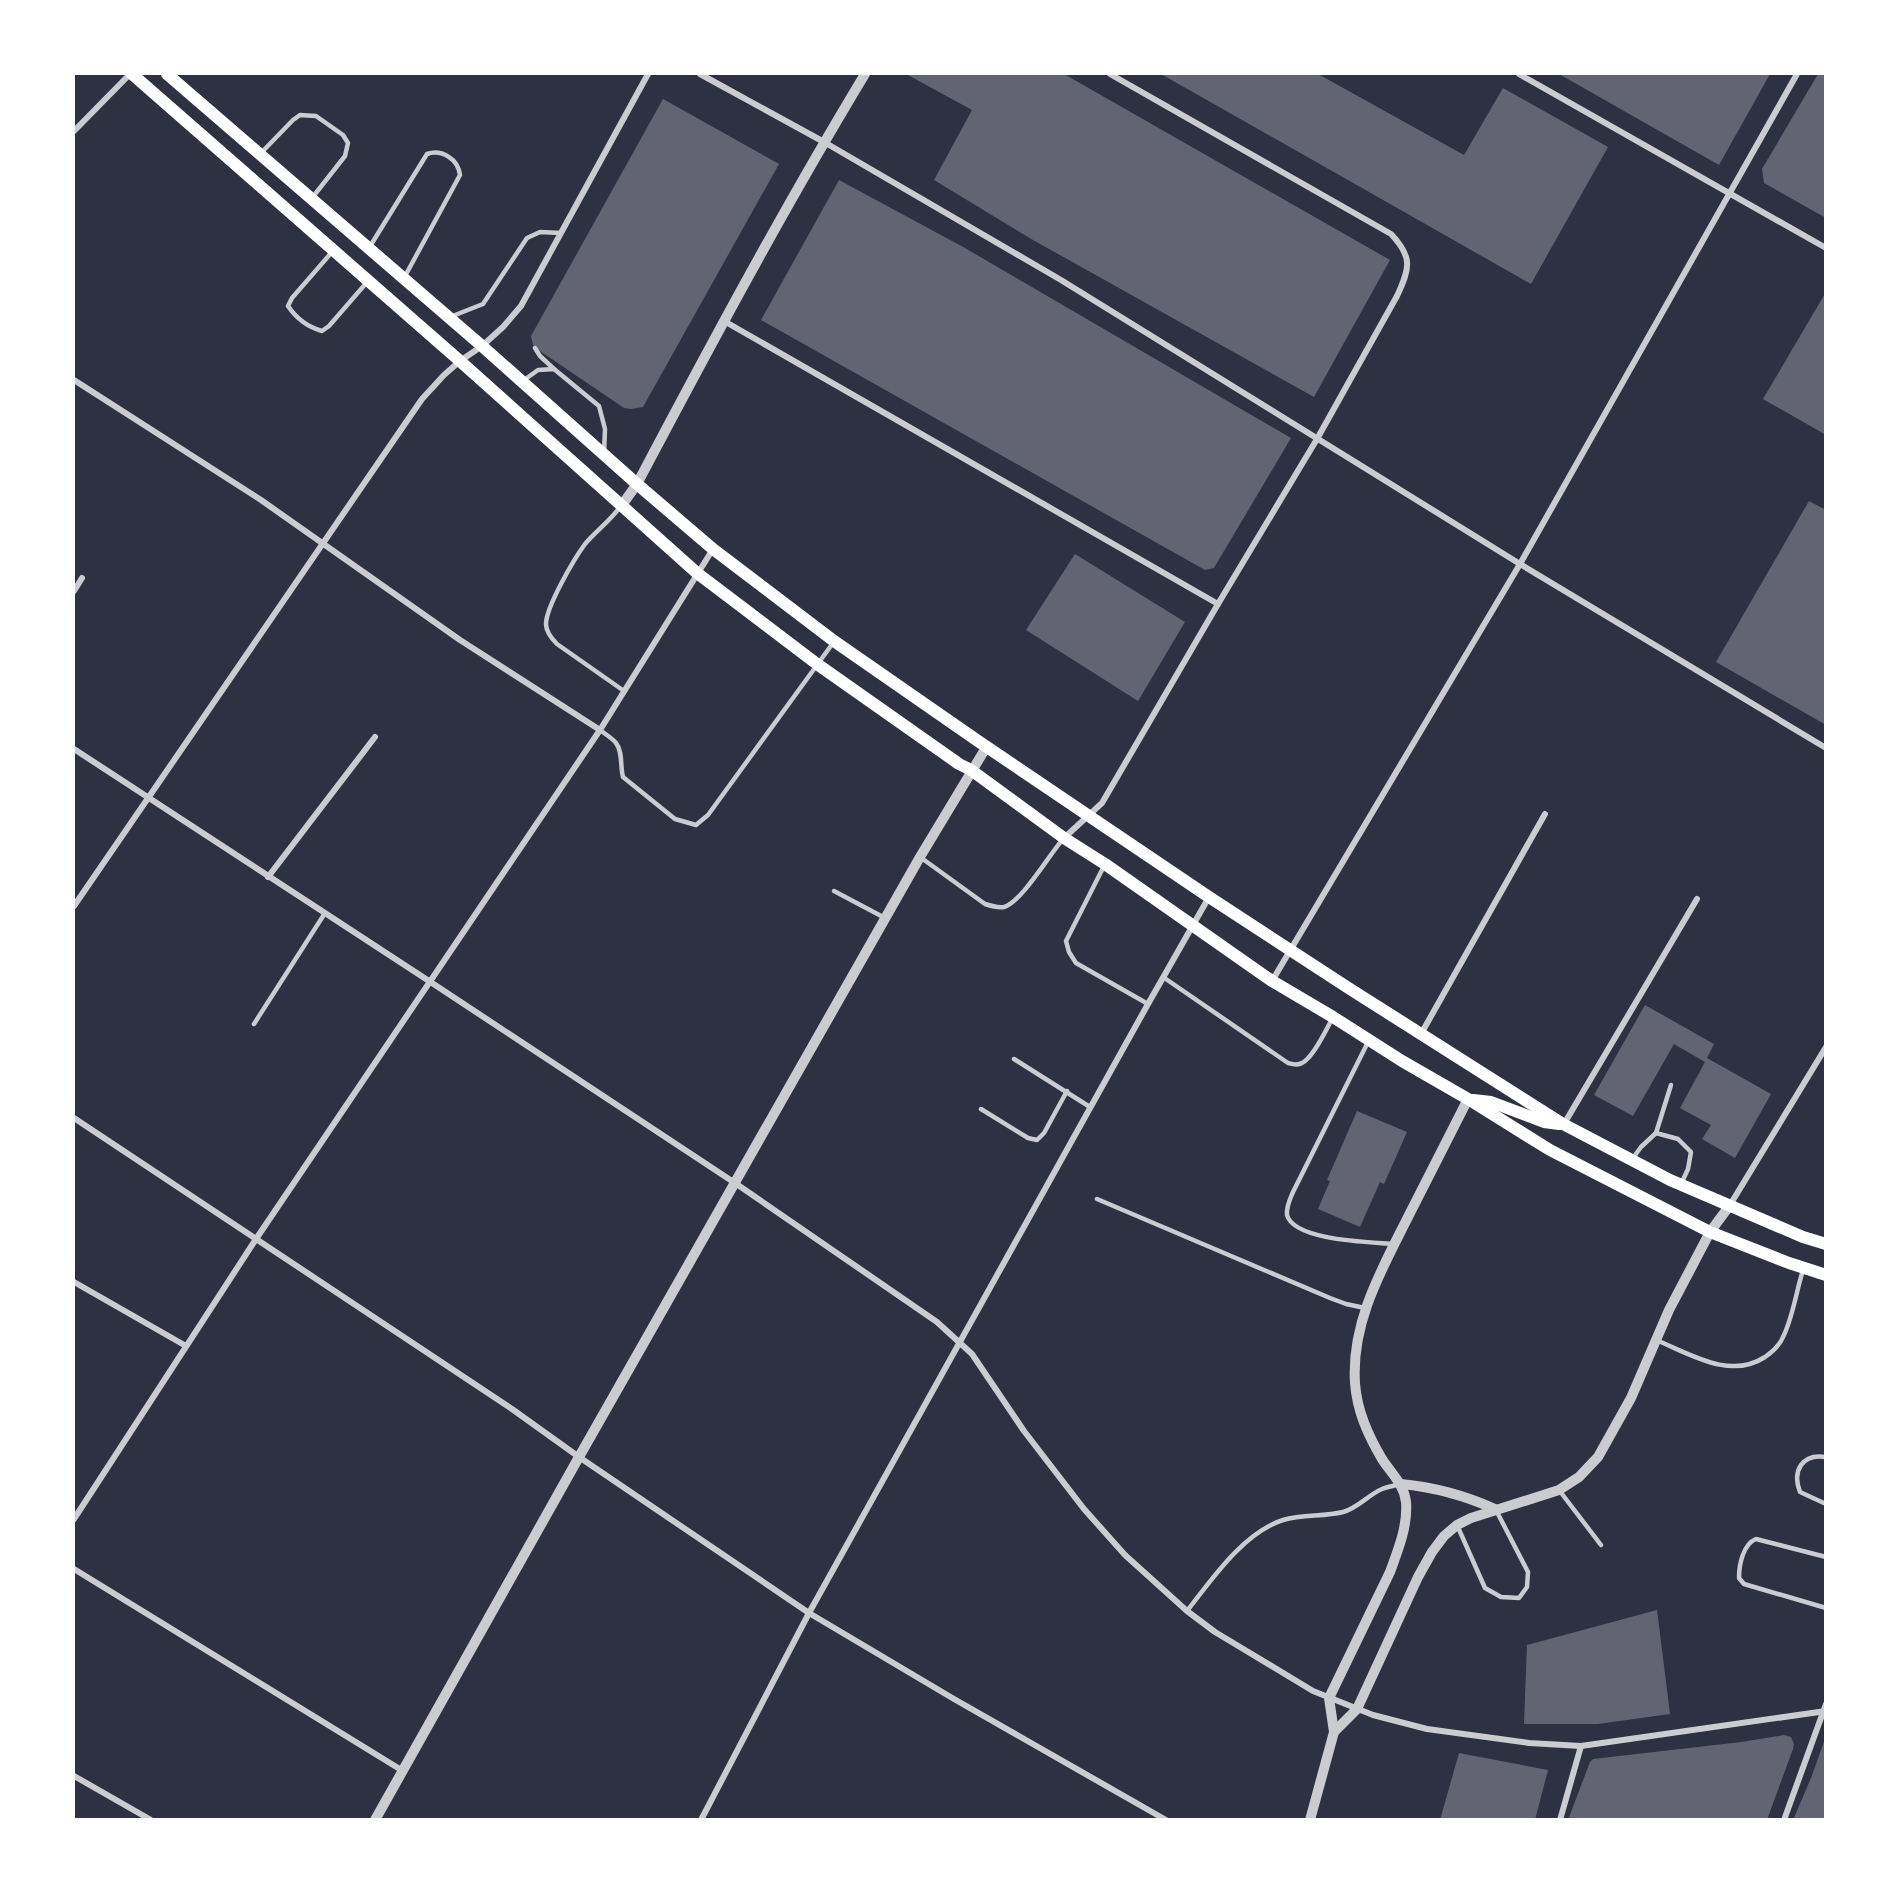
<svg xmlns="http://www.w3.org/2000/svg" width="1899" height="1893" font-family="Ubuntu,sans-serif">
<rect width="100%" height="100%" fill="#2d3142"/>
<g fill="#626471">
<path d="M906 74H1064L1390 260 1314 397 1033 240 934 180 972 110Z"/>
<path d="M1161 74H1318L1464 155 1503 88 1608 147 1531 284Z"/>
<path d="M1559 74H1770L1719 165Z"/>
<path d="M1818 74H1826V218L1764 183 1762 169Z"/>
<path d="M663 99 779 164 643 407 631 409 624 408 537 349 533 345 531 336Z"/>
<path d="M839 180 965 248 1291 438 1214 568 1205 570 761 320Z"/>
<path d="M1826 292V435L1763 399Z"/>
<path d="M1809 501 1826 510V725L1716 662Z"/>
<path d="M1075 554 1185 622 1138 701 1026 630Z"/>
<path d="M1645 1005 1714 1044 1707 1058 1771 1094 1735 1158 1702 1139 1711 1125 1680 1108 1705 1062 1674 1044 1633 1116 1594 1095Z"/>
<path d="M1357 1111 1407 1132 1384 1184 1380 1182 1360 1227 1318 1209 1330 1181 1327 1180Z"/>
<path d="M1657 1610 1670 1714 1598 1724H1524L1527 1645Z"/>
<path d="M1784 1735 1791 1737 1794 1744 1793 1749 1767 1820H1568L1590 1762 1593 1759 1741 1742Z"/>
<path d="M1826 1736V1820H1793L1811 1778Z"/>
<path d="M1459 1753 1548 1770 1535 1820H1440Z"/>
</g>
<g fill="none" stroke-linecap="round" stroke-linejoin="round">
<g stroke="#caccd0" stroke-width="4.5">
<path d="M261 153 293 120 300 115 316 116 343 135 348 143 345 156 312 198"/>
<path d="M369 248 427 154C442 149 458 159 460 175L404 278"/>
<path d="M332 252 292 298 288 306C296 318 308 327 322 331L329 326 368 281"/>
<path d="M450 317 483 304 527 238 540 232 561 233"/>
<path d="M535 348 540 356 554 369"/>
<path d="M524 380 538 370 554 369 599 406 605 429 604 453"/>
<path d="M620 507C610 521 596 531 585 544 574 559 546 607 546 624 546 632 551 638 557 644L624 691"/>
<path d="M600 730C605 734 612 738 616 743 623 752 620 766 623 777L675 819 696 825 708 815 833 643"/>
<path d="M920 857 985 904C991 906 997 908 1004 907 1022 902 1050 853 1064 838"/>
<path d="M1104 866 1066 941 1069 952 1076 963 1148 1004"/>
<path d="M834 891 885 918"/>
<path d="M1163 977 1288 1063C1292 1064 1297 1066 1302 1063 1313 1058 1326 1030 1332 1019"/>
<path d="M254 1024 325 913"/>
<path d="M1368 1042 1293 1192C1290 1199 1286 1207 1287 1215 1294 1241 1372 1242 1394 1244"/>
<path d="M1014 1059 1090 1107"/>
<path d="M981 1109 1028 1138 1037 1140 1044 1133 1067 1091"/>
<path d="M1656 1133 1671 1085"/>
<path d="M1633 1158 1641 1147 1656 1133 1678 1139 1691 1152 1688 1169 1681 1184"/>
<path d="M1097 1199 1330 1298 1346 1304 1365 1308"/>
<path d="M1656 1340C1690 1354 1730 1380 1765 1357 1772 1352 1780 1345 1783 1337 1793 1317 1796 1292 1803 1270"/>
<path d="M1826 1457C1802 1453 1792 1471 1800 1492L1826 1504"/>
<path d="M1559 1490 1601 1545"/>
<path d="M1457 1525 1485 1588 1501 1597 1519 1598 1527 1587 1528 1572 1497 1512"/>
<path d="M1826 1557 1756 1539C1743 1544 1739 1565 1739 1578L1744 1584 1826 1608"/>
<path d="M1187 1611C1212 1579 1243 1533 1283 1520 1303 1514 1323 1517 1343 1512 1358 1508 1368 1495 1382 1489 1387 1487 1394 1486 1400 1484"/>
</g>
<g stroke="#caccd0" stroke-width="6">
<path d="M700 74 824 142 1061 280 1520 564 1826 748"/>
<path d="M1519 74 1826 248"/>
<path d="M74 131 130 74"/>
<path d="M724 321 1218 604"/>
<path d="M74 380 261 500 460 640 600 730"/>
<path d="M74 591 82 578"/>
<path d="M74 749 429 981 735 1183 937 1322 972 1354 1024 1431 1084 1509 1125 1555 1187 1611 1215 1632 1313 1691 1373 1715 1427 1729 1529 1743 1581 1746 1826 1711"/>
<path d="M1064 838 1102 803 1218 604 1317 439 1397 296C1410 268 1413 257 1391 234L1110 74"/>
<path d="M268 877 375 737"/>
<path d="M74 906 422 399 444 375 460 361 482 346 503 327 521 306 648 74"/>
<path d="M1272 981 1520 564 1797 74"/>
<path d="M1421 1034 1545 814"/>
<path d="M74 1118 512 1409 579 1457 809 1613 954 1699 1166 1820"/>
<path d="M1564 1124 1697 899"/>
<path d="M1730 1205 1826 1047"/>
<path d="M74 1282 186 1346"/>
<path d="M74 1519 256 1239 600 730 713 549"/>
<path d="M74 1569 403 1771"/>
<path d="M74 1776 151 1820"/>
<path d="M701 1820 809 1613 1148 1004 1209 897"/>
<path d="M1560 1820 1581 1746"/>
<path d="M1784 1820 1826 1704"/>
</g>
<g stroke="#caccd0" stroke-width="10">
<path d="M622 505 637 484C710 346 784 208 865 74"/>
<path d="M1401 1484C1433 1487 1466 1496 1495 1509"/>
<path d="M1334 1732 1357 1709 1418 1577 1432 1552 1444 1536 1457 1525 1471 1518 1559 1490 1579 1477 1598 1457 1631 1398 1669 1310 1710 1232 1730 1205"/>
<path d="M375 1820 579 1457 920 857 987 746"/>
<path d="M1310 1820 1334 1732 1329 1698 1390 1572C1398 1550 1408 1526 1406 1502 1404 1484 1391 1473 1382 1459 1368 1435 1357 1411 1355 1383 1351 1322 1382 1269 1408 1217 1428 1177 1448 1138 1468 1099"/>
</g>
<g stroke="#fff" stroke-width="12">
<path d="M132 74 460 361 697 573 817 664 959 764 971 770 1064 838 1105 864 1272 981 1333 1017 1402 1061 1468 1099 1550 1150 1710 1232 1789 1263 1826 1275"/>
<path d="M167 74 482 346 637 484 713 549 834 641 978 741 1209 897 1350 989 1563 1124 1670 1180 1803 1237 1826 1244"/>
<path d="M1473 1100 1491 1102 1544 1122 1559 1124"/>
</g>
</g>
<rect width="1899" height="1893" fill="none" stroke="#ffffff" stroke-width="150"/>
</svg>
